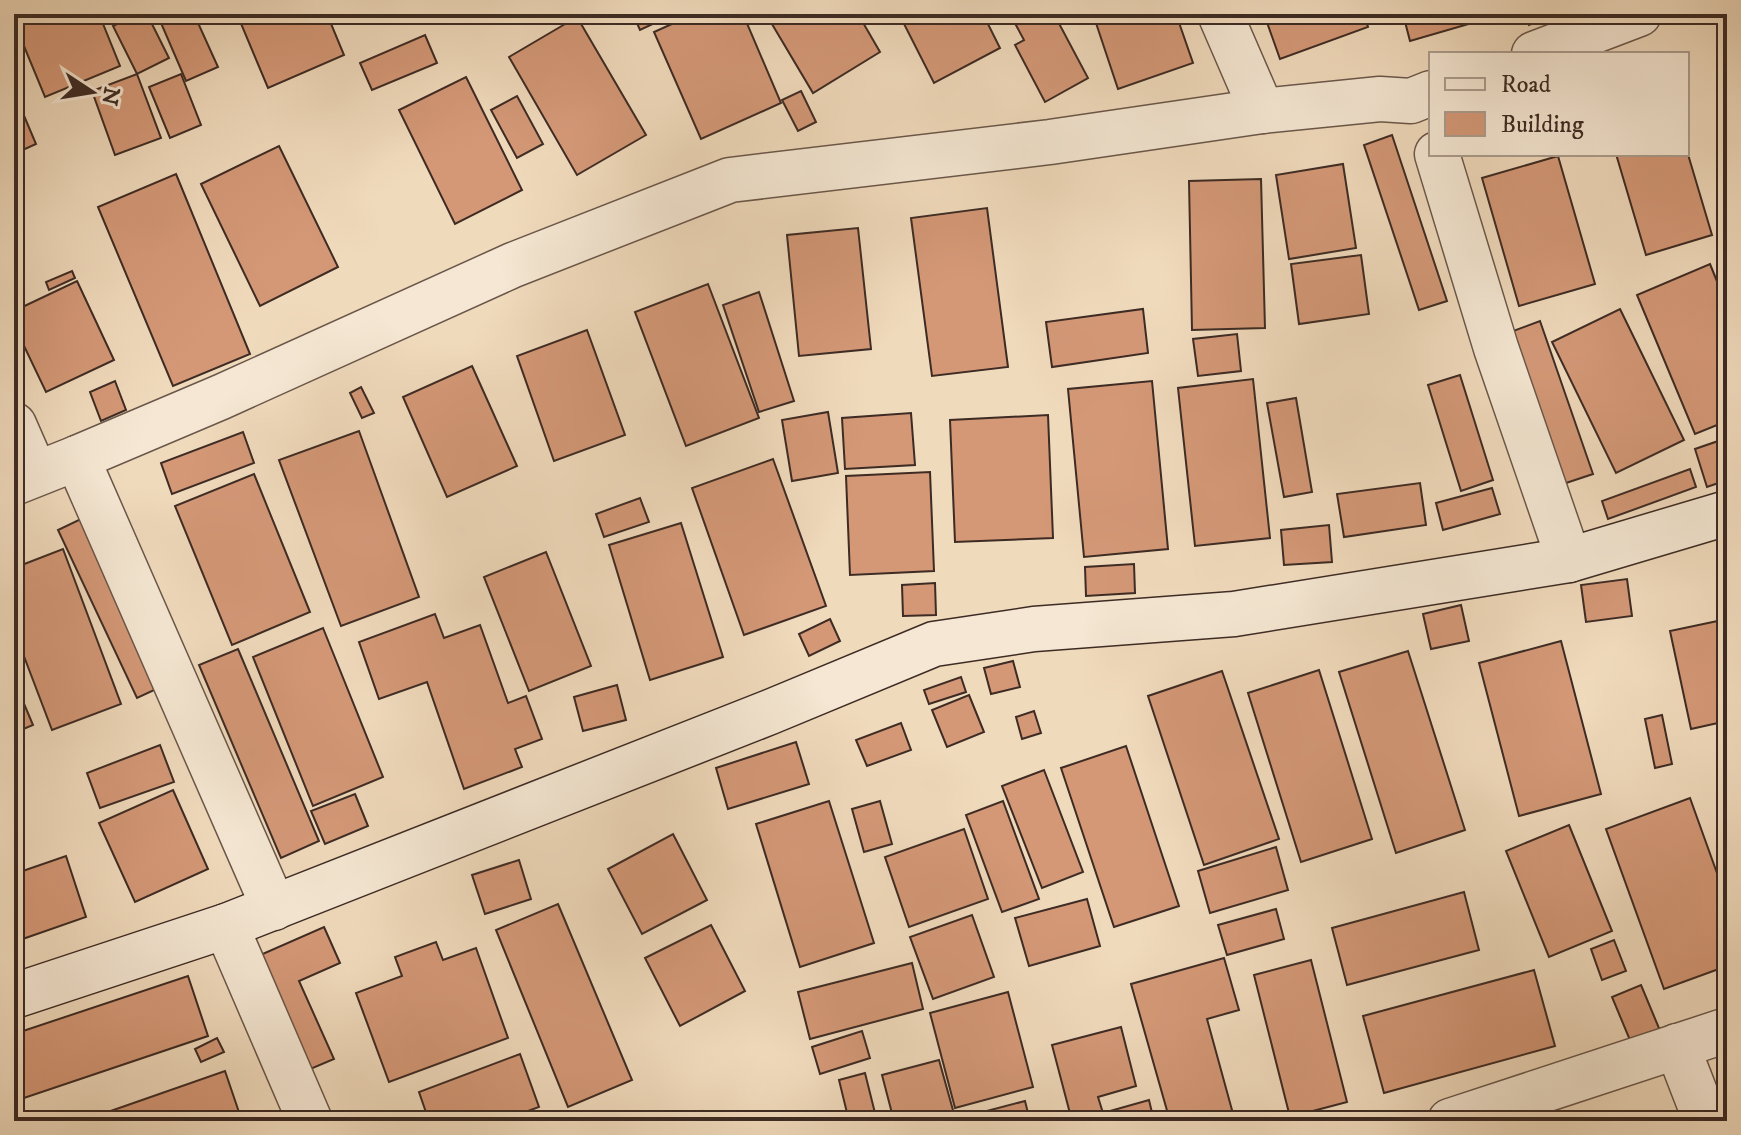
<svg xmlns="http://www.w3.org/2000/svg" width="1741" height="1135" font-family="'IM FELL DW Pica',serif">
<rect width="100%" height="100%" fill="#f0dabc"/>
<filter id="stains"><feTurbulence type="fractalNoise" baseFrequency=".0025" numOctaves="4"/><feColorMatrix values="0 0 0 0 .2 0 0 0 0 .09 0 0 0 0 .02 0 0 0 .5 -.17"/></filter>
<radialGradient id="worn" r=".72"><stop offset=".6" stop-color="#630" stop-opacity="0"/><stop offset="1" stop-color="#630" stop-opacity=".3"/></radialGradient>
<g fill="#d49877" stroke="#3d2b24" stroke-width="2">
<path d="M14 14H99L120 66 45 97 14 22Z"/>
<path d="M137 14H147L169 58 137 74 113 26Z"/>
<path d="M182 14H194L218 67 186 81 161 23Z"/>
<path d="M237 14H327L344 55 268 88Z"/>
<path d="M633 14H674L640 30Z"/>
<path d="M694 14H743L781 103 701 139 654 32Z"/>
<path d="M766 14H858L880 52 813 93Z"/>
<path d="M899 14H983L1000 48 934 83Z"/>
<path d="M1010 14H1054L1088 78 1045 102 1015 45 1024 40Z"/>
<path d="M1093 14H1176L1193 63 1118 89Z"/>
<path d="M1264 14H1364L1368 27 1280 59Z"/>
<path d="M1403 14H1503L1410 41Z"/>
<path d="M1525 14H1557L1529 25Z"/>
<path d="M577 17 646 135 577 175 509 57Z"/>
<path d="M425 35 437 63 372 90 360 63Z"/>
<path d="M137 74 161 138 115 155 92 91Z"/>
<path d="M181 74 201 125 170 138 149 87Z"/>
<path d="M466 77 522 190 455 224 399 110Z"/>
<path d="M801 91 816 122 798 131 782 100Z"/>
<path d="M14 92 36 144 14 154Z"/>
<path d="M517 96 543 144 517 158 491 110Z"/>
<path d="M1392 135 1447 301 1419 310 1364 145Z"/>
<path d="M279 146 338 267 260 306 201 184Z"/>
<path d="M1687 151 1712 235 1646 255 1616 154H1687Z"/>
<path d="M1558 156 1595 284 1519 306 1482 178Z"/>
<path d="M1343 164 1356 248 1289 259 1276 175Z"/>
<path d="M176 174 250 354 173 386 98 207Z"/>
<path d="M1261 179 1265 328 1192 330 1189 181Z"/>
<path d="M987 208 1008 367 932 376 911 218Z"/>
<path d="M858 228 871 349 799 356 787 235Z"/>
<path d="M1361 255 1369 314 1299 324 1291 264Z"/>
<path d="M1710 264 1727 306V421L1695 434 1637 295Z"/>
<path d="M72 271 75 278 49 290 46 282Z"/>
<path d="M77 281 114 360 46 392 14 325V311Z"/>
<path d="M708 284 759 418 686 446 635 312Z"/>
<path d="M759 292 794 401 759 412 723 305Z"/>
<path d="M1143 309 1148 353 1052 367 1046 322Z"/>
<path d="M1620 309 1684 440 1616 473 1552 342Z"/>
<path d="M1540 321 1593 474 1557 486 1505 334Z"/>
<path d="M587 330 625 435 554 461 517 356Z"/>
<path d="M1237 334 1241 371 1198 376 1193 339Z"/>
<path d="M472 366 517 466 447 497 403 397Z"/>
<path d="M1460 375 1493 480 1461 491 1428 385Z"/>
<path d="M1253 379 1270 538 1195 546 1178 388Z"/>
<path d="M115 381 126 410 101 421 90 392Z"/>
<path d="M1152 381 1168 549 1084 557 1068 389Z"/>
<path d="M361 387 374 413 362 418 350 393Z"/>
<path d="M1296 398 1312 492 1284 497 1267 403Z"/>
<path d="M828 412 838 473 792 481 782 420Z"/>
<path d="M911 413 915 465 845 469 842 418Z"/>
<path d="M1048 415 1053 538 955 542 950 420Z"/>
<path d="M359 431 419 597 341 626 279 460Z"/>
<path d="M243 432 254 463 172 494 161 463Z"/>
<path d="M1727 438V480L1707 487 1695 449Z"/>
<path d="M773 459 826 606 744 635 692 488Z"/>
<path d="M1690 469 1696 487 1608 519 1602 501Z"/>
<path d="M930 472 934 571 850 575 846 476Z"/>
<path d="M254 474 310 612 232 645 175 506Z"/>
<path d="M1420 483 1426 525 1344 537 1337 494Z"/>
<path d="M1492 488 1500 514 1443 530 1436 503Z"/>
<path d="M640 498 649 522 604 537 596 514Z"/>
<path d="M85 517 165 685 137 698 58 530Z"/>
<path d="M681 523 723 657 650 680 609 545Z"/>
<path d="M1329 525 1332 562 1284 565 1281 530Z"/>
<path d="M63 549 121 704 52 730 14 630V568Z"/>
<path d="M546 552 591 666 529 691 484 577Z"/>
<path d="M1134 564 1135 593 1086 596 1085 567Z"/>
<path d="M1627 579 1632 616 1586 622 1581 585Z"/>
<path d="M935 583 936 615 903 616 902 585Z"/>
<path d="M1461 605 1469 641 1431 649 1423 614Z"/>
<path d="M435 614 444 638 480 625 508 703 526 696 542 739 515 749 522 767 464 789 427 682 379 699 359 642Z"/>
<path d="M830 619 840 641 809 656 799 634Z"/>
<path d="M1727 619V721L1691 729 1670 631Z"/>
<path d="M323 628 383 777 313 806 253 657Z"/>
<path d="M1561 641 1601 794 1519 816 1479 663Z"/>
<path d="M238 649 319 841 281 858 199 665Z"/>
<path d="M1408 651 1465 830 1396 853 1339 672Z"/>
<path d="M1013 661 1020 687 991 694 984 668Z"/>
<path d="M1319 670 1372 839 1301 862 1248 693Z"/>
<path d="M1222 671 1279 839 1204 865 1148 696Z"/>
<path d="M961 677 966 692 929 704 924 690Z"/>
<path d="M14 680 33 725 14 733Z"/>
<path d="M617 685 626 720 583 731 574 697Z"/>
<path d="M969 695 984 732 947 747 932 710Z"/>
<path d="M1034 711 1041 733 1022 739 1016 717Z"/>
<path d="M1662 715 1672 764 1655 768 1645 719Z"/>
<path d="M901 723 911 750 867 766 856 740Z"/>
<path d="M796 742 809 784 728 809 716 768Z"/>
<path d="M160 745 174 782 100 808 87 773Z"/>
<path d="M1126 746 1179 906 1114 927 1061 768Z"/>
<path d="M1044 770 1083 872 1042 888 1002 786Z"/>
<path d="M173 790 208 869 135 902 99 823Z"/>
<path d="M355 794 368 826 325 844 311 811Z"/>
<path d="M1690 798 1727 901V966L1664 989 1606 829Z"/>
<path d="M829 801 874 943 800 967 756 824Z"/>
<path d="M880 801 892 844 864 852 852 809Z"/>
<path d="M1003 801 1039 899 1002 912 966 815Z"/>
<path d="M1569 825 1612 931 1549 957 1506 851Z"/>
<path d="M964 829 988 899 909 927 885 857Z"/>
<path d="M673 834 707 900 642 934 608 869Z"/>
<path d="M1276 847 1288 890 1210 913 1198 871Z"/>
<path d="M66 856 86 917 14 942V874Z"/>
<path d="M519 860 531 899 485 914 472 875Z"/>
<path d="M1464 892 1479 950 1347 985 1332 928Z"/>
<path d="M1087 899 1100 946 1029 966 1015 918Z"/>
<path d="M558 904 632 1080 568 1107 496 930Z"/>
<path d="M1276 909 1284 939 1227 955 1218 925Z"/>
<path d="M972 915 994 977 933 999 910 937Z"/>
<path d="M711 925 745 991 680 1026 645 958Z"/>
<path d="M324 927 340 963 299 981 334 1059 308 1070 258 956Z"/>
<path d="M1614 940 1626 971 1602 980 1591 949Z"/>
<path d="M436 942 443 960 476 948 508 1038 389 1082 356 993 402 976 395 957Z"/>
<path d="M1224 958 1239 1010 1207 1019 1235 1121H1170L1131 984Z"/>
<path d="M1311 960 1347 1102 1290 1117 1254 975Z"/>
<path d="M912 963 923 1009 810 1039 798 992Z"/>
<path d="M1534 970 1555 1046 1384 1093 1363 1016Z"/>
<path d="M188 976 208 1036 21 1099 14 1078V1034Z"/>
<path d="M1641 985 1661 1033 1632 1045 1612 997Z"/>
<path d="M1008 992 1033 1087 955 1108 930 1013Z"/>
<path d="M1121 1027 1136 1086 1098 1097 1103 1113 1149 1100 1154 1121H1072L1052 1045Z"/>
<path d="M862 1031 870 1058 820 1074 812 1047Z"/>
<path d="M217 1038 224 1052 201 1062 195 1049Z"/>
<path d="M520 1054 539 1107 501 1121H429L419 1092Z"/>
<path d="M939 1060 956 1121H894L882 1075Z"/>
<path d="M225 1071 242 1121H82Z"/>
<path d="M865 1073 877 1121H849L839 1080Z"/>
<path d="M1025 1101 1030 1121H965L964 1117Z"/>
<path d="M702 1111 705 1121H672Z"/>
</g>
<g fill="none" stroke-linecap="round" stroke-linejoin="round">
<defs>
<g id="street">
<path d="M1220 14 1262 111"/>
<path d="M1534 54 1639 14"/>
<path d="M1437 154 1496 348 1569 560"/>
<path d="M14 425 35 473"/>
<path d="M77 458 274 908"/>
<path d="M14 483 77 458 221 397 513 265 730 180 1050 142 1262 111 1380 99 1411 101 1431 93"/>
<path d="M226 926 310 1121"/>
<path d="M1677 1046 1706 1121"/>
<path d="M1450 1121 1727 1030"/>
</g>
<path id="secondary" d="M14 996 226 926 770 712 934 644 1034 629 1234 614 1569 560 1727 513"/>
</defs>
<use href="#street" stroke="#6a574a" stroke-width="47"/>
<use href="#secondary" stroke="#3d2b24" stroke-width="47"/>
<use href="#street" stroke="#f5e7d3" stroke-width="44"/>
<use href="#secondary" stroke="#f5e7d3" stroke-width="44"/>
</g>
<rect width="1741" height="1135" fill="none" stroke="#f0dabc" stroke-width="48"/>
<rect x="16" y="16" width="1709" height="1103" fill="none" stroke="#3d2b24" stroke-width="4"/>
<rect x="24" y="24" width="1693" height="1087" fill="none" stroke="#3d2b24" stroke-width="2"/>
<rect x="1429" y="52" width="260" height="104" fill="#f5e7d3" stroke="#ab9c8d" stroke-width="2"/>
<rect x="1445" y="78" width="40" height="12" fill="#f5e7d3" stroke="#ab9c8d" stroke-width="2"/>
<text x="1501" y="92" font-size="24" fill="#3d2b24">Road</text>
<rect x="1445" y="112" width="40" height="24" fill="#d49877" stroke="#ab9c8d" stroke-width="2"/>
<text x="1501" y="132" font-size="24" fill="#3d2b24">Building</text>
<g transform="translate(92 92) rotate(102)" stroke="#f5e7d3" stroke-width="6" paint-order="stroke">
<path d="M0-6L14 30L0 20L-14 30Z" fill="#3d2b24"/>
<text y="-12" font-size="22" font-weight="bold" text-anchor="middle" fill="#3d2b24">N</text>
</g>
<rect width="100%" height="100%" filter="url(#stains)"/>
<rect width="100%" height="100%" fill="url(#worn)"/>
</svg>
